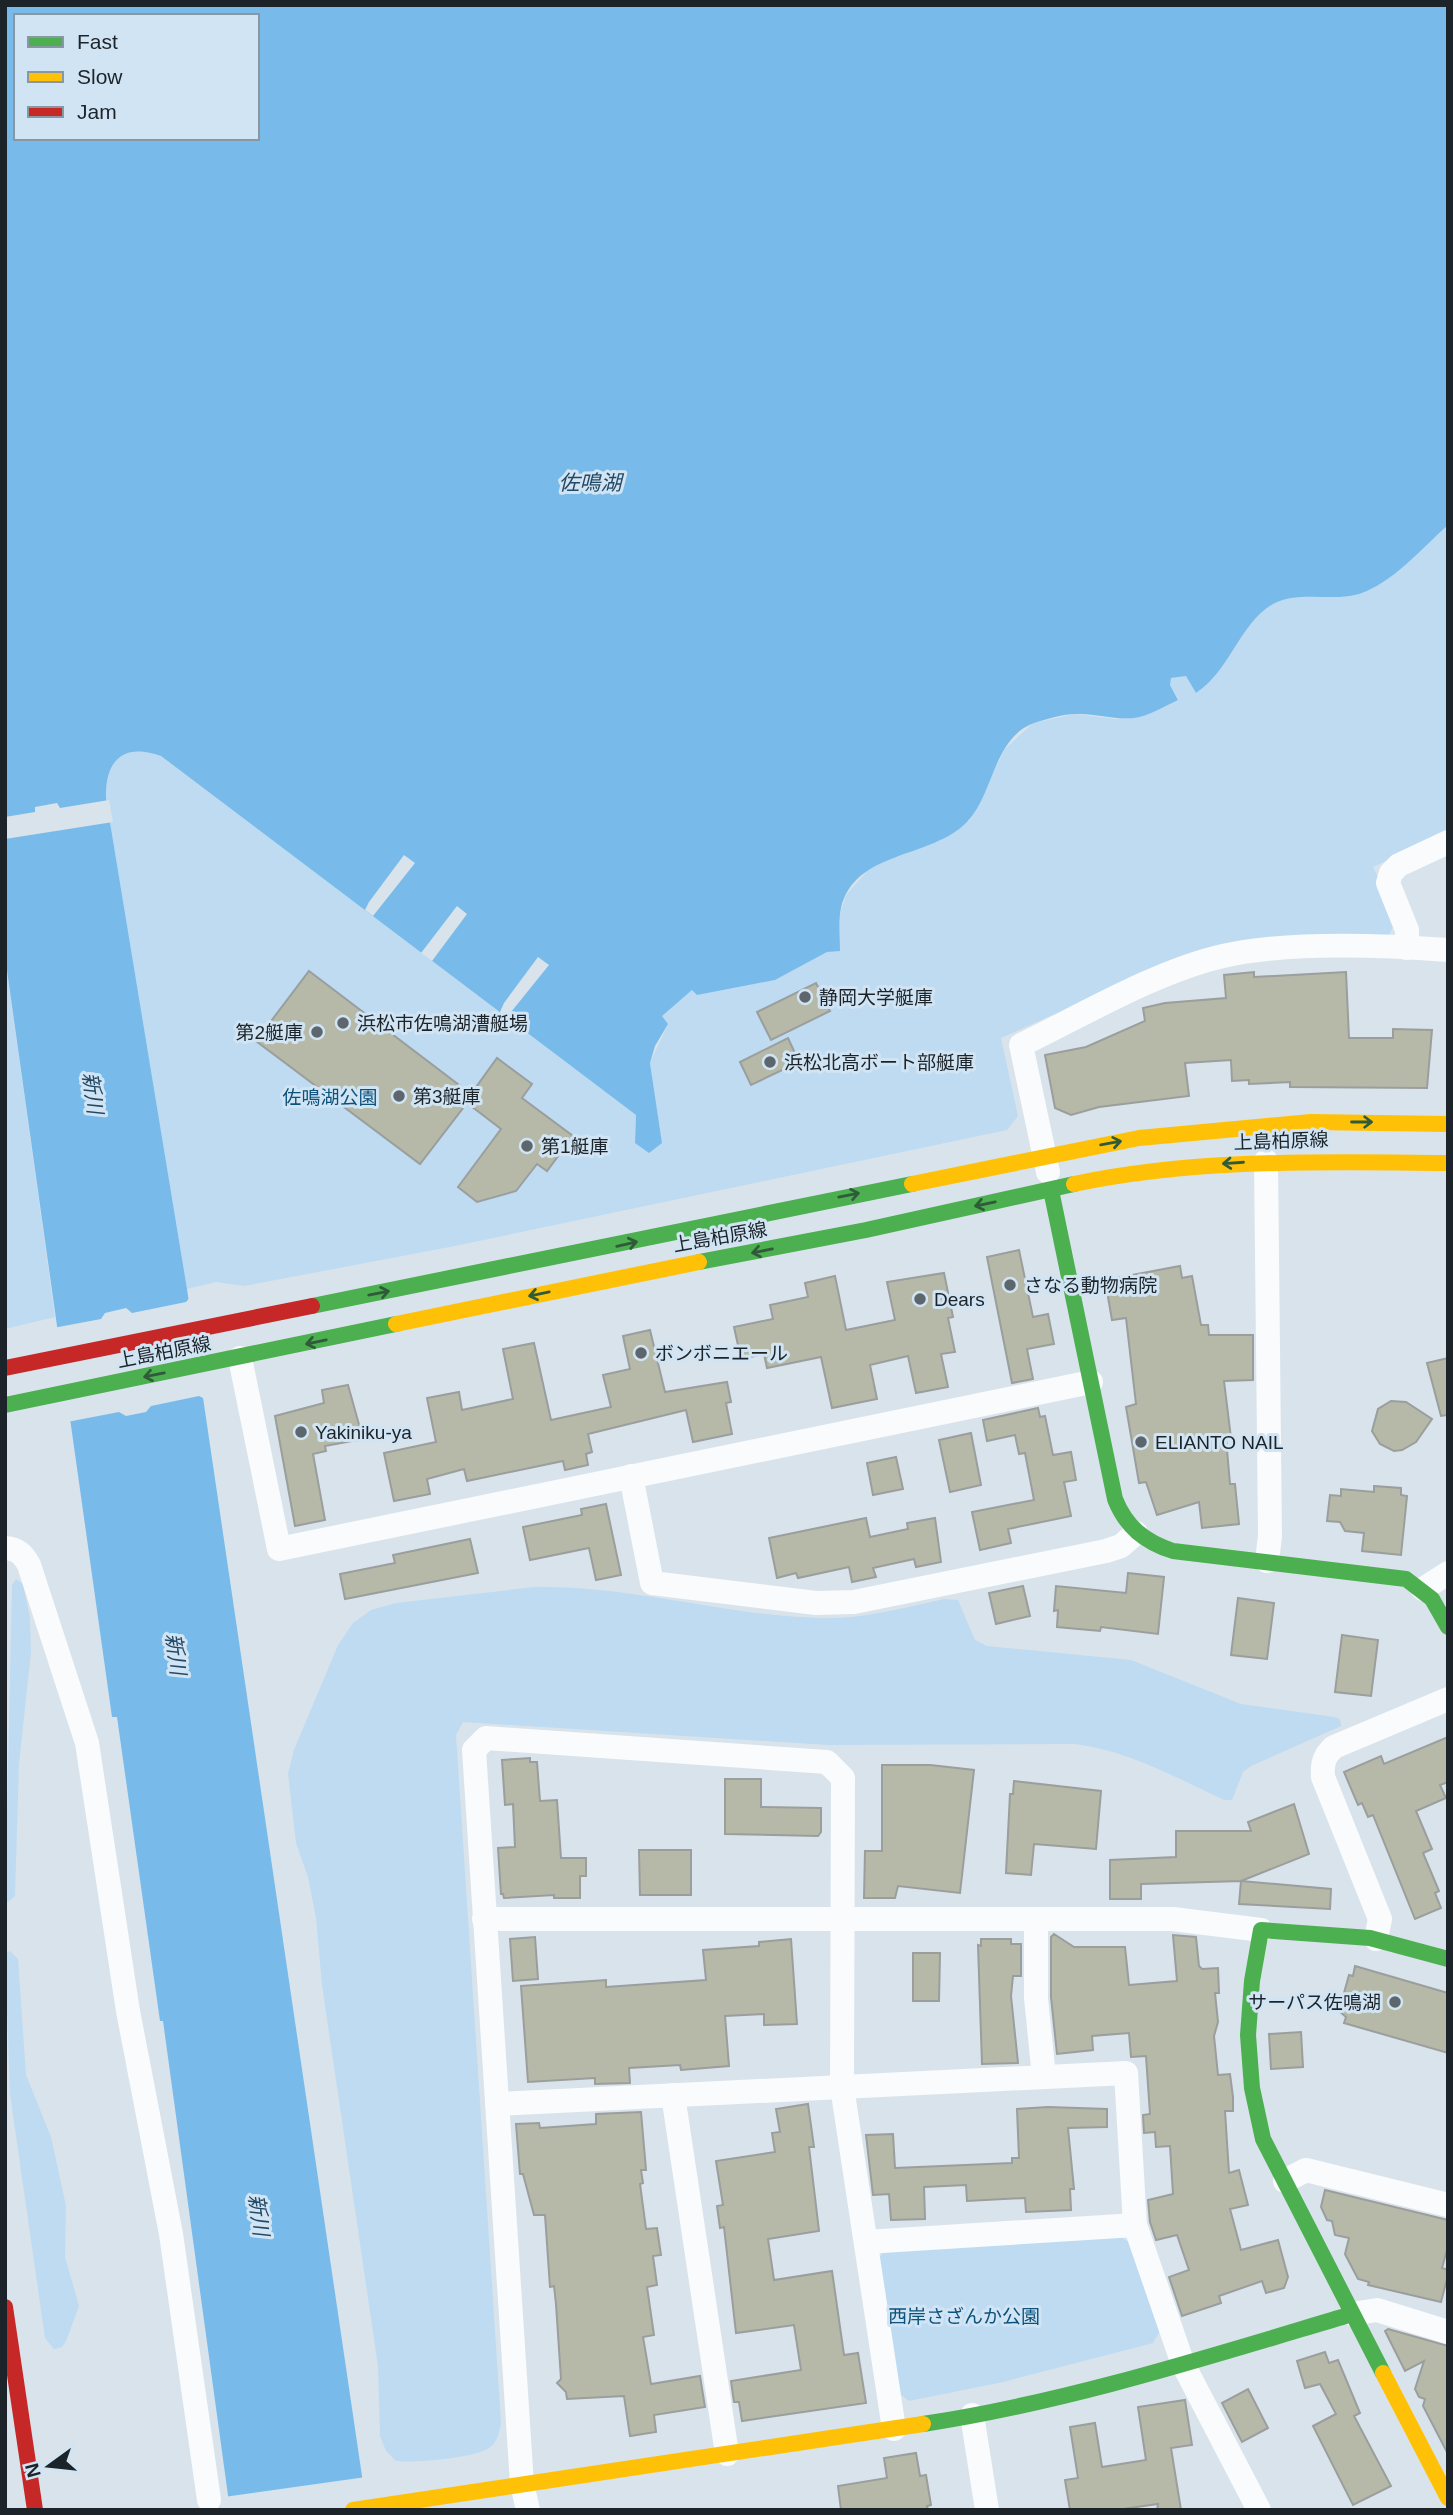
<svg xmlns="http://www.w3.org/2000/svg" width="1453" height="2515" font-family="Arial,'Noto Sans JP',sans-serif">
<rect width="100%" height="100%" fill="#d9e3eb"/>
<g fill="#bedbf2">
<path d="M1448 525V832L1373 867 1397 918 1389 935 1178 959 1001 1038 1018 1116 1007 1130 455 1246 244 1286 216 1282 187 1289 106 798C105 761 123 742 161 756L636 1115 635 1143H662L650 1063 668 1024 661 1016 692 990 775 980 827 952 846 895 869 869 969 821 1005 749 1033 723 1075 714 1117 719 1178 699 1170 685 1171 678 1186 676 1196 693C1230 671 1241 623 1273 604 1299 590 1332 602 1359 594 1393 583 1422 548 1448 525Z"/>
<path d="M5 956 55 1317 5 1329Z"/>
<path d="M16 1579 23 1584 30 1618 31 1652 19 1764 15 1896 8 1902 5 1900 12 1585Z"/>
<path d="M535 1587C630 1585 723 1615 817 1618 860 1620 903 1608 944 1599L958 1600 975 1640 987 1646 1131 1660 1241 1704 1334 1717 1340 1719 1341 1726 1251 1766 1243 1772 1232 1800H1224C1175 1777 1129 1751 1075 1744L829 1745 463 1722 456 1735 501 2423C499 2432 498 2442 489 2448 474 2458 415 2463 396 2461L386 2451 380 2436 378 2366 322 1985 316 1918 308 1877 296 1843 288 1774 294 1750 338 1645 353 1623 371 1610 396 1603Z"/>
<path d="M10 1951 18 1959 26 2075 51 2137 66 2206 65 2257 79 2306 66 2341 62 2347 54 2349 45 2338 10 2094 5 1954Z"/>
<path d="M1116 2234 1132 2244 1160 2331 1153 2343 1003 2382 909 2401 896 2391 876 2261 887 2248Z"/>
</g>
<path fill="#78bbea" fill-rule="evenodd" d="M5 5H1448V525C1422 548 1393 583 1359 594 1332 602 1299 590 1273 604 1240 623 1230 671 1196 693L1186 676 1171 678 1170 685 1178 700C1165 706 1149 716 1134 718 1114 720 1095 713 1076 714 1064 714 1046 719 1034 723 993 738 994 794 967 822 931 859 855 850 841 908 838 921 840 938 840 951L827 952 775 980 697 995 692 990 662 1016 668 1024 655 1046 650 1063 662 1143 649 1153 635 1143 636 1115 161 756C123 742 105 761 106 798L187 1289 367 2510H230L163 2021H160L117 1717H112L5 956ZM16 16H257V138H16Z"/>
<g fill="#d9e3eb">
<path d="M109 800 113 822 5 839V817L35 812V807L57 803 60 808Z"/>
<path d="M404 855 415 863 373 916 365 910 369 902Z"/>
<path d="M457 906 467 914 432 961 421 953Z"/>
<path d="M538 957 549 965 507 1017 500 1012 504 1003Z"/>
<path d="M192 1295 207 1400 199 1396 151 1406 146 1412 126 1416 119 1412 67 1422 53 1328 101 1319 105 1313 126 1308 132 1313 186 1302Z"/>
<path d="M366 2477 370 2510H226L224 2497Z"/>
</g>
<g fill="#b7b9a8" stroke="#9a9e9d" stroke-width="2">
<path d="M309 971 471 1094 497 1058 532 1084 522 1098 573 1136 547 1171 537 1164 516 1191 477 1202 458 1187 501 1129 467 1103 420 1164 256 1041Z"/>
<path d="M1254 972V977L1346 972 1349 1038H1393V1029L1432 1030 1427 1088 1290 1087V1082L1249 1084V1080L1232 1081 1231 1060 1185 1063 1189 1096 1099 1107 1071 1115 1055 1108 1045 1055 1086 1047 1145 1021 1143 1008 1165 1003 1226 998 1224 975Z"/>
<path d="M816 983 830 1011 771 1040 757 1012Z"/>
<path d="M788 1038 799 1062 751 1085 740 1062Z"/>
<path d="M1019 1250 1033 1317 1048 1314 1054 1344 1027 1349 1033 1379 1012 1383 987 1257Z"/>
<path d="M1180 1266 1182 1278 1192 1276 1201 1325H1208L1209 1335H1253V1380L1224 1381 1231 1438H1226L1230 1484H1235L1239 1524 1202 1528 1199 1502 1157 1515 1146 1482 1139 1483 1126 1407 1136 1404 1126 1318 1112 1320 1105 1280Z"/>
<path d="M944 1273 953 1317 948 1318 955 1352 941 1354 948 1387 916 1393 908 1356 870 1365 877 1399 832 1408 821 1357 767 1368 764 1354 741 1359 734 1327 773 1319 770 1305 808 1297 805 1283 835 1276 846 1330 895 1320 887 1282Z"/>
<path d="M650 1330 665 1392 727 1382 731 1402 726 1403 732 1434 693 1442 686 1410 588 1434 592 1452 586 1454 588 1465 565 1470 563 1461 467 1481 464 1469 427 1479 430 1494 394 1501 384 1453 436 1442 427 1398 459 1392 462 1410 513 1399 503 1349 534 1343 551 1420 611 1407 603 1375 630 1369 623 1336Z"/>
<path d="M1448 1358V1415L1441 1416 1427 1363Z"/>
<path d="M348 1385 363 1439 325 1446 326 1451 313 1454 325 1520 295 1526 275 1416 324 1403 322 1390Z"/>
<path d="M1391 1401 1406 1402 1432 1419 1416 1442 1402 1450 1394 1451 1380 1444 1372 1431 1378 1409Z"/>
<path d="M1038 1408 1040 1417 1045 1416 1053 1455 1071 1452 1076 1480 1064 1482 1071 1516 1008 1529 1011 1543 980 1550 972 1512 1034 1500 1025 1453 1019 1454 1015 1435 987 1441 983 1420Z"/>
<path d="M971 1433 981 1485 950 1492 939 1440Z"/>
<path d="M896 1457 903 1489 873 1495 867 1463Z"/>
<path d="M1374 1486 1401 1488V1495L1407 1496 1401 1555 1362 1551 1364 1533 1345 1531 1340 1522 1327 1521 1330 1495 1341 1496V1489L1374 1492Z"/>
<path d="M606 1504 621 1575 596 1580 589 1548 530 1560 523 1527 582 1515 581 1509Z"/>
<path d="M866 1518 870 1537 908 1529 907 1523 935 1518 941 1562 916 1567 914 1559 873 1568 876 1577 852 1582 849 1567 798 1578 796 1573 777 1578 769 1538Z"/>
<path d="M470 1539 478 1573 345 1599 340 1574 395 1563 393 1555Z"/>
<path d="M1128 1573 1164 1577 1158 1634 1101 1627 1100 1631 1057 1627 1058 1610 1054 1611 1056 1586 1126 1593Z"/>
<path d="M1023 1586 1030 1616 996 1624 989 1593Z"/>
<path d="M1238 1598 1274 1603 1267 1659 1231 1655Z"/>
<path d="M1342 1635 1378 1640 1371 1696 1335 1692Z"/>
<path d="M1448 1737V1782L1440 1785 1446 1798 1416 1811 1432 1849 1423 1853 1439 1891 1435 1893 1441 1908 1415 1919 1373 1815 1368 1817 1362 1803 1358 1805 1344 1772 1381 1756 1384 1764Z"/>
<path d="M530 1758V1762H537L540 1801 557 1800 561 1858H586V1876H580V1898H554V1895L504 1898 503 1894H501L498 1848 515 1847 513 1804 505 1805 502 1760Z"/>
<path d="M882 1765H930L974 1770 960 1893 898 1886 895 1898H864L865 1851H882Z"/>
<path d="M725 1779H761V1807L821 1808V1832L818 1836 725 1834Z"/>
<path d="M1014 1781 1101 1791 1096 1849 1034 1844 1031 1875 1006 1873 1010 1794H1013Z"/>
<path d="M1294 1804 1309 1854 1241 1881 1331 1889 1330 1909 1239 1904 1241 1881 1141 1884V1899H1110V1860L1176 1857V1831H1251L1248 1822Z"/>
<path d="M639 1850H691V1895H640Z"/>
<path d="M1054 1934 1074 1947H1125L1129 1985 1177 1981 1173 1935 1196 1937 1199 1966 1202 1969 1218 1968 1219 1993H1215L1218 2022 1214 2036 1218 2075 1230 2074 1233 2097V2111H1225L1229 2173 1239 2170 1248 2205 1230 2209 1241 2250 1278 2240 1288 2277 1284 2288 1266 2293 1262 2281 1219 2296 1221 2303 1182 2316 1169 2277 1189 2270 1177 2235 1156 2240 1150 2222 1148 2200 1173 2194 1170 2146 1156 2147 1155 2132 1144 2133 1143 2115 1150 2114 1146 2056 1131 2057 1129 2033 1092 2036 1093 2050 1057 2054 1051 1997V1937Z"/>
<path d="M535 1937 538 1979 513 1981 510 1939Z"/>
<path d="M791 1939 797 2024 764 2025V2014L725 2016 729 2066 681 2070 680 2065 629 2068 630 2083 595 2084V2078L528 2082 521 1986 606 1980V1987L706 1980 703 1950 759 1946V1942Z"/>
<path d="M981 1939H1011V1944H1021V1976H1013L1011 1996 1018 2063 982 2064 978 1945 981 1946Z"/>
<path d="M913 1953H940L939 2001H913Z"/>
<path d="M1355 1966 1448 1993V2053L1344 2023 1346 2017 1339 2011 1349 1975 1353 1976Z"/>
<path d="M1301 2032 1303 2067 1271 2069 1269 2034Z"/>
<path d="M808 2104 814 2147H809L819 2231 768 2239 774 2280 832 2271 844 2355 858 2353 866 2403 742 2421 739 2402H734L731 2381 801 2370 794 2325 736 2333 724 2227 720 2228 717 2206 723 2205 716 2161 775 2152 772 2133 780 2132 776 2109Z"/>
<path d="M1048 2107 1107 2109V2127L1068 2128 1074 2189H1070L1071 2210 1026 2212 1025 2198 967 2201 966 2185 924 2187 925 2219 891 2220 889 2194 873 2195 866 2135 893 2134 895 2168 1012 2163V2158H1019L1017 2109Z"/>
<path d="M641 2112 646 2170H641L643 2183 640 2184 646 2229 657 2228 661 2255 653 2256 657 2285 647 2287 654 2335 643 2337 651 2384 700 2376 705 2407 654 2415 656 2432 630 2436 624 2396 567 2399 566 2392 557 2383 561 2379 556 2304 554 2286 550 2287 545 2215H534L523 2174H520L516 2124 539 2123 540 2128 596 2124V2114Z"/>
<path d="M1325 2190 1448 2220V2246L1442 2268 1448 2270V2275L1441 2302 1368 2285 1369 2282 1358 2279 1345 2254 1349 2238 1335 2235 1332 2221 1327 2220 1321 2207Z"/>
<path d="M1388 2329 1448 2346V2454L1423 2406 1425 2399 1419 2397 1415 2389 1424 2361 1405 2371 1385 2331Z"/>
<path d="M1325 2352 1329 2363 1338 2360 1360 2413 1354 2416 1391 2486 1353 2505 1313 2426 1336 2414 1320 2384 1305 2388 1297 2361Z"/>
<path d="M1248 2389 1268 2428 1242 2442 1222 2403Z"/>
<path d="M1185 2400 1192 2445 1171 2448 1181 2510H1157L1158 2504 1116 2510H1070L1065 2480 1078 2478 1070 2427 1095 2423 1102 2467 1146 2460 1138 2407Z"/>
<path d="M916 2453 920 2476 926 2475 931 2505 927 2506 928 2510H841L838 2486 887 2478 884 2458Z"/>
</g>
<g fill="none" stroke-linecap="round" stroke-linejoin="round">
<g stroke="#f9fbfc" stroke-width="24">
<path d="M1407 948V930L1388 883 1391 873 1399 865 1448 842"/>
<path d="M1266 1161 1270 1536 1267 1561"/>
<path d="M1048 1172 1021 1045C1083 1015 1157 971 1223 956 1288 941 1380 945 1448 950"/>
<path d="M240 1358 279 1549 1091 1382"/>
<path d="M631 1476 652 1583 816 1603 854 1602 1106 1551 1121 1546 1136 1533"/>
<path d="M5 1548C18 1549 23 1554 29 1565L87 1743 128 2011 171 2234 209 2500"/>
<path d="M1423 1589 1448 1573"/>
<path d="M484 1919H1173L1261 1930"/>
<path d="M1036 1919V1998L1044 2077"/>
<path d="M1376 1939 1380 1919 1323 1777C1322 1763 1324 1756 1334 1747L1448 1699"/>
<path d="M673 2095 727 2454"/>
<path d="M497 2104 1126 2073 1135 2225 1183 2364 1259 2510"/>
<path d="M1285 2181 1306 2170 1448 2205"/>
<path d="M866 2242 1135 2225"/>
<path d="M1352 2314 1377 2310 1448 2332"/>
<path d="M972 2415 987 2510"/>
<path d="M528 2510 522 2484 474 1750 486 1738 827 1762 843 1778 842 2087 894 2429"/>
</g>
<g stroke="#4caf50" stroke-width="16">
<path d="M1051 1190 1115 1499C1126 1527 1145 1542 1173 1551L1406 1579 1432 1599 1448 1627"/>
<path d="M699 1262 866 1230 1074 1184"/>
<path d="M312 1306 912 1184"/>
<path d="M5 1405 396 1324"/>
<path d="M1383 2373 1263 2139 1252 2088 1248 2035 1252 1981 1261 1930 1370 1938 1448 1959"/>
<path d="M923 2424C1068 2402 1211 2356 1352 2314"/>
</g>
<g stroke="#ffc107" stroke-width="16">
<path d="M912 1184 1139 1138 1311 1122 1448 1124"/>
<path d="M1074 1184C1197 1158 1323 1162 1448 1163"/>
<path d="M396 1324 699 1262"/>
<path d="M1383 2373 1448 2498"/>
<path d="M353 2510 923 2424"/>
</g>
<g stroke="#c62828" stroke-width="16">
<path d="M5 1368 312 1306"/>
<path d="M5 2307 35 2510"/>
</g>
</g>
<defs><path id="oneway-shaft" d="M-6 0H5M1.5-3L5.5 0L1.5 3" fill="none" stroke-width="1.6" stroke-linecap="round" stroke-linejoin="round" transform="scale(1.75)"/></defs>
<g stroke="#2f5b39">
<use href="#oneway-shaft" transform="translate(1362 1122)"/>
<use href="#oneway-shaft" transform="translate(1111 1143) rotate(-10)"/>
<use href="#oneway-shaft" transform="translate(1233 1163) rotate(176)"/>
<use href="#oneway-shaft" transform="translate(849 1195) rotate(-11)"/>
<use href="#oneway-shaft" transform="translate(985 1204) rotate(168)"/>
<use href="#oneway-shaft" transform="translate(627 1244) rotate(-13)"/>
<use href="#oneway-shaft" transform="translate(762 1251) rotate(169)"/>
<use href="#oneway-shaft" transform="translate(379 1293) rotate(-11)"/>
<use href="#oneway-shaft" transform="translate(539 1294) rotate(168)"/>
<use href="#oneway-shaft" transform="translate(316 1342) rotate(168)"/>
<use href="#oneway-shaft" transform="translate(154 1375) rotate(169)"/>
</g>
<g fill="#5e666d" stroke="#d1e4f3" stroke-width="2.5">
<circle cx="805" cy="997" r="7"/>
<circle cx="343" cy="1023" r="7"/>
<circle cx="317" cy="1032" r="7"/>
<circle cx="770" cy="1062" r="7"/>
<circle cx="399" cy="1096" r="7"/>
<circle cx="527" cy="1146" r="7"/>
<circle cx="1010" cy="1285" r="7"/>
<circle cx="920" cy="1299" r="7"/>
<circle cx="641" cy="1353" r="7"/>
<circle cx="301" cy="1432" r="7"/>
<circle cx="1141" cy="1442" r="7"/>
<circle cx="1395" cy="2002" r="7"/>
</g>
<g text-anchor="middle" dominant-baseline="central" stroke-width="6" stroke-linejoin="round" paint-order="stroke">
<g font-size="19" fill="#1c2329" stroke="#d1e4f3" text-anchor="start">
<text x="819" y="997">静岡大学艇庫</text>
<text x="357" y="1023">浜松市佐鳴湖漕艇場</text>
<text x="303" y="1032" text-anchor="end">第2艇庫</text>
<text x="784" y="1062">浜松北高ボート部艇庫</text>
<text x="413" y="1096">第3艇庫</text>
<text x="541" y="1146">第1艇庫</text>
<text x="1024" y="1285">さなる動物病院</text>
<text x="934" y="1299">Dears</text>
<text x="655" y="1353">ボンボニエール</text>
<text x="315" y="1432">Yakiniku-ya</text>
<text x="1155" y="1442">ELIANTO NAIL</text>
<text x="1381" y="2002" text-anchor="end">サーパス佐鳴湖</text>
</g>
<g font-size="19" fill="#0b527c" stroke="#d1e4f3">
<text x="330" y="1097">佐鳴湖公園</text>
<text x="964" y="2316">西岸さざんか公園</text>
</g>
<g font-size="19" fill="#1c2329" stroke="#d1e4f3">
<text transform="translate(1281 1141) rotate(-2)">上島柏原線</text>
<text transform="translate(720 1237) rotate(-10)">上島柏原線</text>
<text transform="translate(164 1352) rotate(-11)">上島柏原線</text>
</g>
<g font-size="21" font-style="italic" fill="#234964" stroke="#d1e4f3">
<text x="590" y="482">佐鳴湖</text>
<text transform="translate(93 1093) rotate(82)">新川</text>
<text transform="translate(176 1654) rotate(82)">新川</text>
<text transform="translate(259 2215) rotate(82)">新川</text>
</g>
</g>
<rect width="1453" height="2515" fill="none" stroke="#1c2329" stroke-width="14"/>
<rect x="14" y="14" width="245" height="126" fill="#d1e4f3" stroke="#8997a2" stroke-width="2"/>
<rect x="28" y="37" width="35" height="10" fill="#4caf50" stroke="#8997a2" stroke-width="2"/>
<text x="77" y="49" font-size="21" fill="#1c2329">Fast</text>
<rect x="28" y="72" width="35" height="10" fill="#ffc107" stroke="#8997a2" stroke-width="2"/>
<text x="77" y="84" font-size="21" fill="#1c2329">Slow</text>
<rect x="28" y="107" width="35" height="10" fill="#c62828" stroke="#8997a2" stroke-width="2"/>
<text x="77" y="119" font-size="21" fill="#1c2329">Jam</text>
<g transform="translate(49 2466) rotate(255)" stroke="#d1e4f3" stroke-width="5" paint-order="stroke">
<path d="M0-5L12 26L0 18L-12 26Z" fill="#1c2329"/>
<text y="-10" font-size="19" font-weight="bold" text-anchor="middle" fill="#1c2329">N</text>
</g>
</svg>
